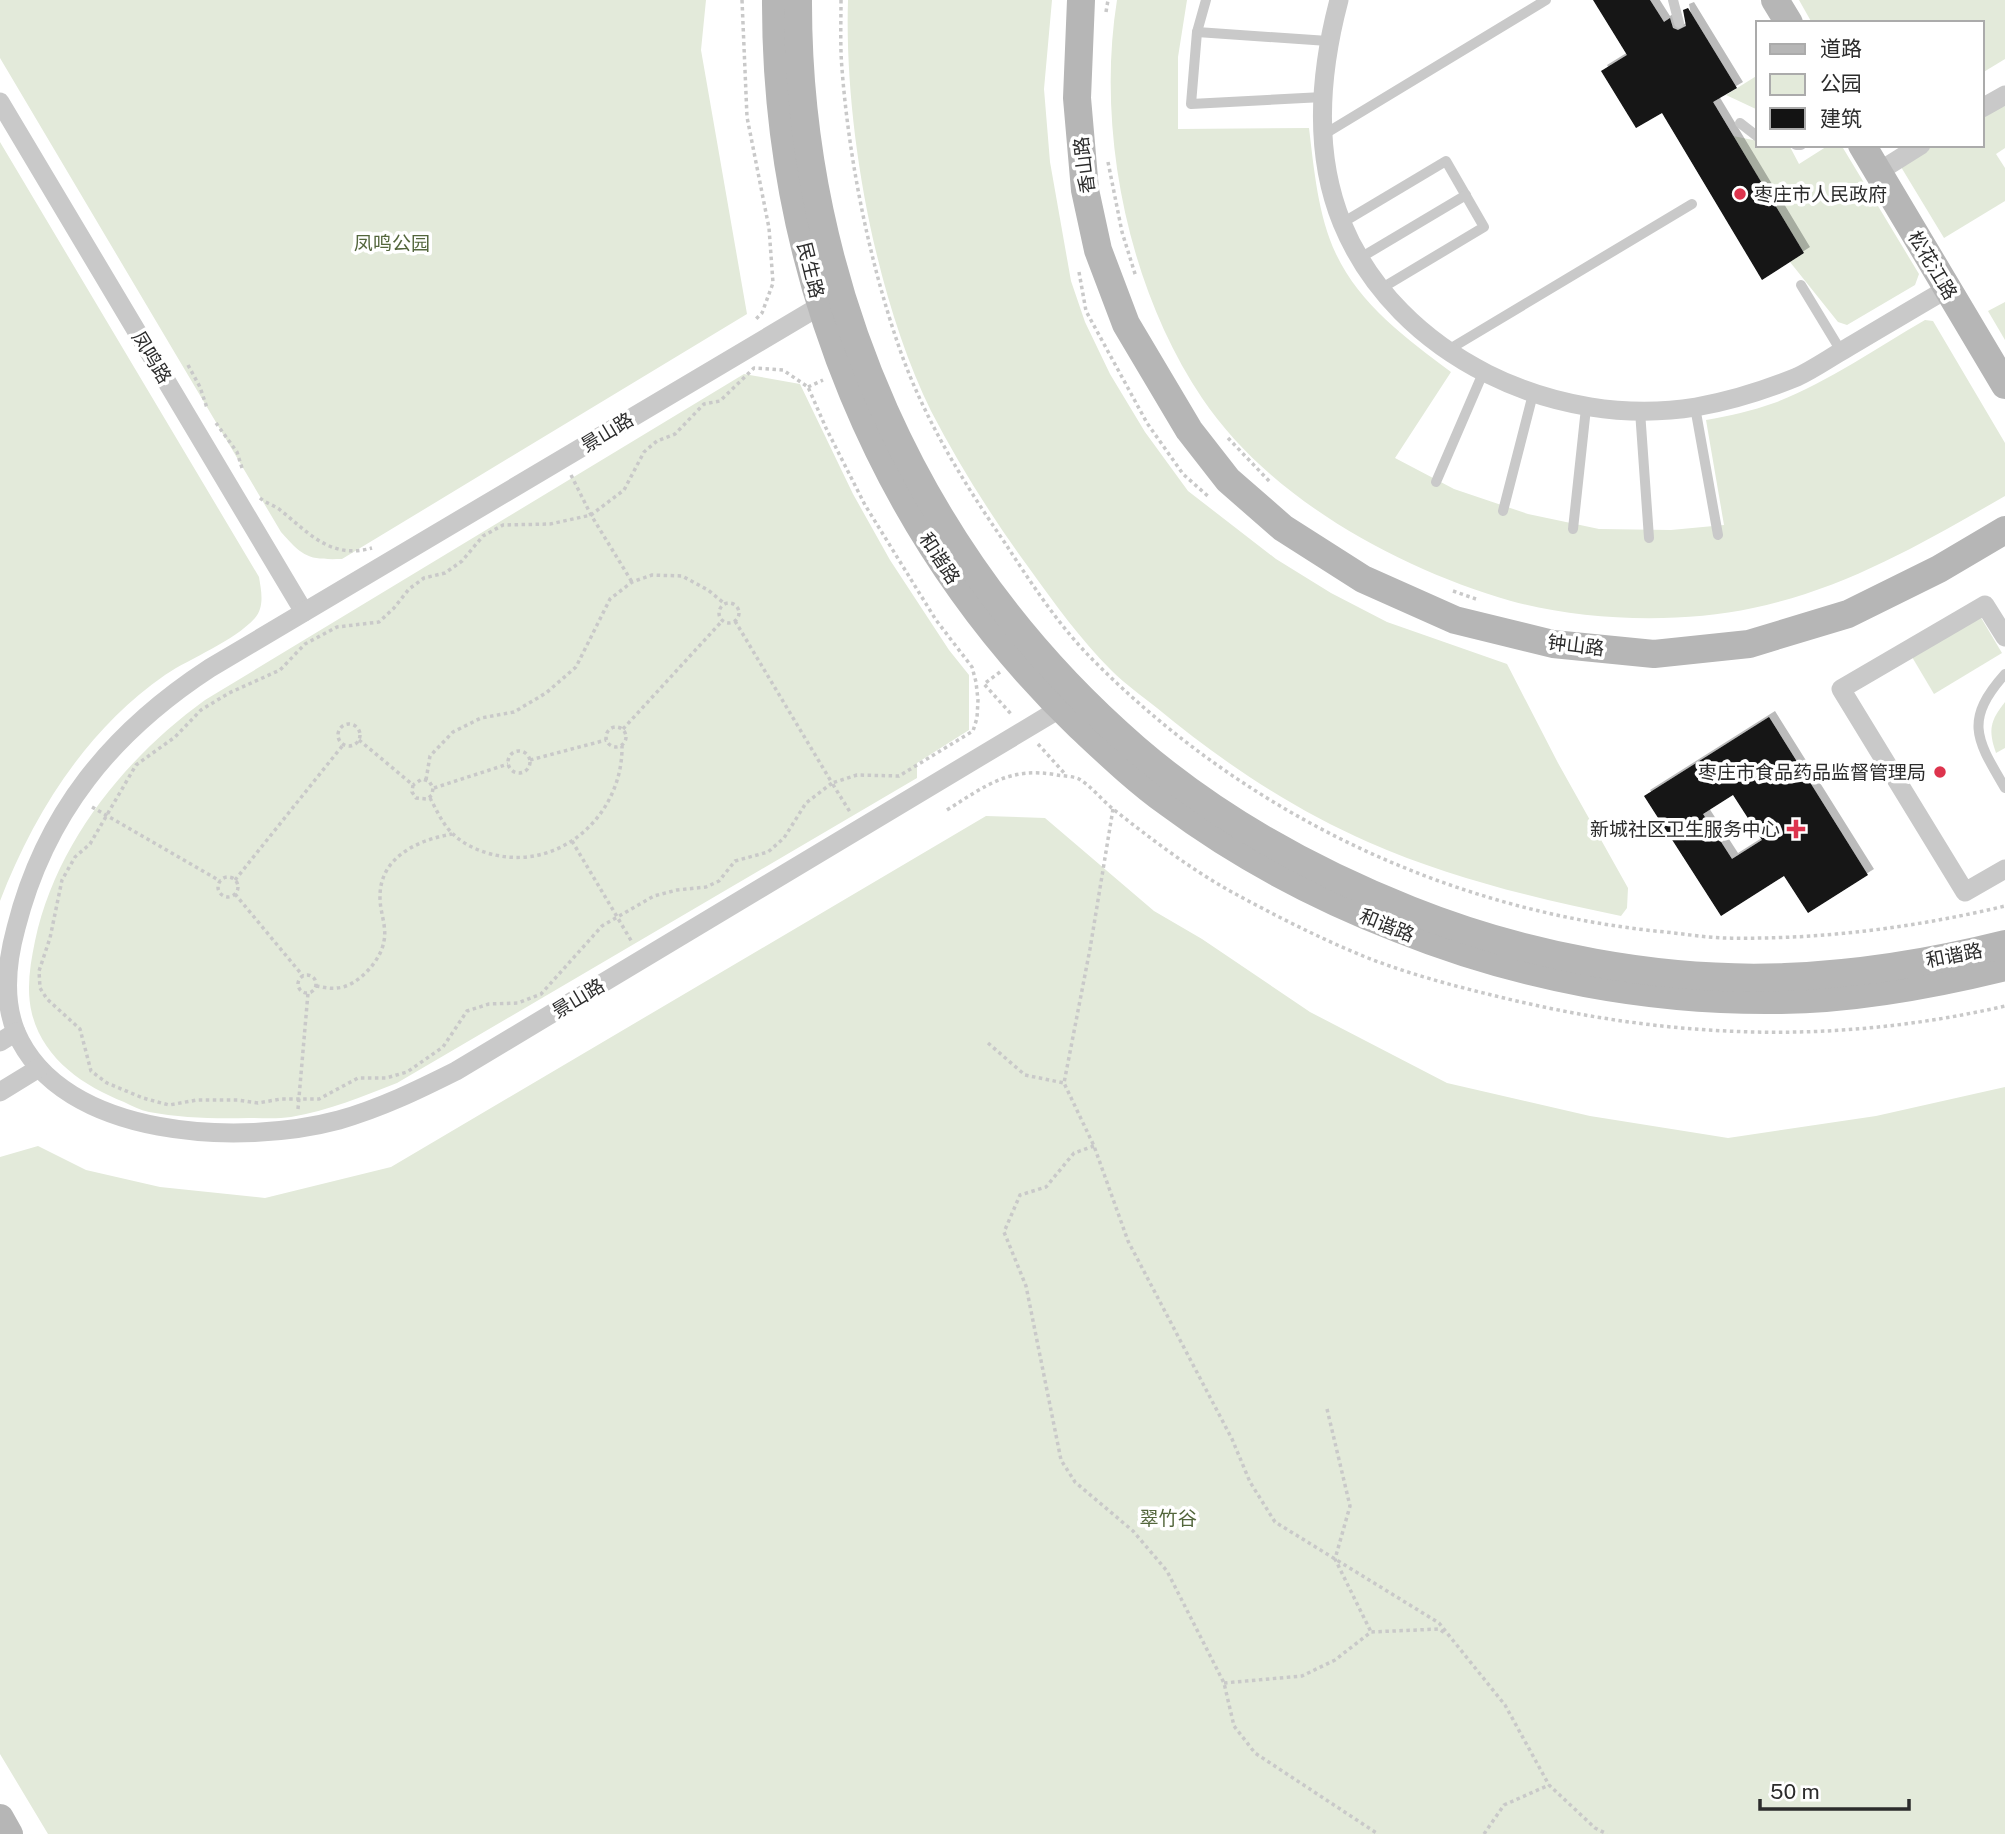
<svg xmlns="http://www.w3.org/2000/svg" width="2005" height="1834" font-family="'Public Sans','Noto Sans SC',sans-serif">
<defs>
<filter id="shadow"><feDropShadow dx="6" dy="-6" stdDeviation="0" flood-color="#0004"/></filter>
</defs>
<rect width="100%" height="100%" fill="#fff"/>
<g fill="#e3eada">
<path d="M0 0H706L701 50 747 314 342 559C308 560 303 557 281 532L0 58Z"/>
<path d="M848 0H1052L1044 89 1050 162 1071 281 1085 322 1110 374 1145 432 1188 491 1276 559 1331 593 1387 622 1507 664 1558 763 1628 888 1627 908 1621 916C1534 898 1450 878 1368 842 1292 809 1221 761 1157 708 1142 696 1125 684 1111 670 1080 639 1055 604 1029 568 993 519 959 465 931 411 875 297 844 126 848 0Z"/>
<path d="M1117 0H1187L1178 57V129L1309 128C1314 169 1318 216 1336 254 1360 305 1407 339 1451 372L1395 458 1454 489 1528 514 1599 529 1671 530 1724 525 1706 420C1729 416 1752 411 1774 403 1827 383 1876 348 1925 320L1933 321 2005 443V496C1925 542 1845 589 1753 608 1679 624 1584 621 1511 601 1397 568 1269 498 1202 398 1128 288 1096 131 1117 0Z"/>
<path d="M1799 0H2005V59L1982 73V23H1812Z"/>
<path d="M1758 75V110L1726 95Z"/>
<path d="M2005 106V148L1996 154 2005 168V201L1944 238 1898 162 1926 145H1982V111Z"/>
<path d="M1733 136 1758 141V145H1789L1799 164 1829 145 1843 148 1919 274 1915 285 1847 325 1838 322 1790 262 1804 253Z"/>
<path d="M0 142 259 577C261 590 265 606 255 618 233 642 192 657 165 675 86 730 34 813 0 901Z"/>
<path d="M2005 302V340L1988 311Z"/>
<path d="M744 374 800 384 853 494 890 560 949 650 969 675V730L917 763V778L397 1083C363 1096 328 1111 291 1117 278 1119 263 1118 249 1118 216 1119 181 1118 149 1112 140 1110 132 1106 124 1102 84 1086 44 1060 32 1014 26 990 30 965 35 941 56 843 125 758 205 700Z"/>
<path d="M1980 616 2002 653 1934 694 1912 657Z"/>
<path d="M2005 702V748L1996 753C1988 730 1990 721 2005 702Z"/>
<path d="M986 816 1045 818 1154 911 1202 939 1310 1012 1447 1083 1590 1116 1728 1138 1876 1116 2005 1087V1834H48L0 1754V1157L38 1146 86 1170 160 1187 265 1198 391 1167Z"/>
</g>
<g fill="#131313" fill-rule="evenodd" filter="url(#shadow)">
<path d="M1593 0H1650L1664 22 1670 18 1673 28 1678 30 1686 26 1683 10 1688 8 1737 88 1713 102 1804 253 1762 280 1662 113 1636 128 1601 71 1627 55Z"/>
<path d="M1769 717 1868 875 1808 913 1784 876 1721 916 1644 796ZM1733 795 1762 840 1732 859 1703 814Z"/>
</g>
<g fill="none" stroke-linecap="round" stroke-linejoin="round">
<g stroke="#c9c9c9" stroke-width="3.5" stroke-dasharray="3.5 3.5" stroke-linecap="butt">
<path d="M742 0 747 117 769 228 773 283 762 313 754 321"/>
<path d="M841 0C841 23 840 46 842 69 849 160 869 260 899 347 923 417 963 482 1005 543 1031 583 1059 626 1093 660 1244 812 1442 908 1655 931 1678 933 1701 937 1723 938 1818 940 1913 928 2005 906"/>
<path d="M1106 12 1108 0"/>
<path d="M1108 162 1122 232 1136 277"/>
<path d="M1079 272 1086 311 1147 423 1183 474 1210 498"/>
<path d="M188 365 200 387 207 408"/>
<path d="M808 387 823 380"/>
<path d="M216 423 237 452 242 468"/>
<path d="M1228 438 1271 483"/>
<path d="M571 475 591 515 632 582"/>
<path d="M260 498C266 503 273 505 279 509 308 532 330 560 372 548"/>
<path d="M1453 591 1476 599"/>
<circle cx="729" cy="613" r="10"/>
<path d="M735 621 832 783 806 803 784 838 768 852 735 861 719 881 706 887 677 890 654 896 602 926 541 994 518 1003 489 1004 467 1011 443 1047 407 1072 386 1078H358L319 1099H281L258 1103 238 1100H197L169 1105 143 1098 107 1083 91 1071 80 1029 47 999 40 988 39 971 50 938 62 880 75 857 90 844 136 765 175 737 201 710 229 693 280 670 305 644 337 627 379 622 394 608 409 589 424 578 445 573 462 561 483 536 503 525 550 524 591 515 624 490 644 452 657 441 675 434 704 404 720 401 754 368 783 370 808 387 826 428 865 505 936 620 972 667 976 682 978 700 977 718 973 731 899 776 857 775 832 783 850 812"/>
<path d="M1000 672 984 684 1012 715"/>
<circle cx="349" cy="735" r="11"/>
<circle cx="616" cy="737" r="10"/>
<path d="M623 729 723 620"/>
<path d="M359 740 413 785 412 792 416 798 427 799 432 795 433 788 429 781 422 779 413 785"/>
<path d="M1038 744 1066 775"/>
<circle cx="519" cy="762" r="11"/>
<path d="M530 760 606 740"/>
<path d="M426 780 430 756 453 732 481 718 514 712 546 693 576 667 610 599 632 582 652 575 682 576 708 590 725 604"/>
<path d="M434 788 508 764"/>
<path d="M430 798C436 809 443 825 453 834 464 845 481 852 495 855 563 870 623 813 622 746"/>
<path d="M92 807 220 881"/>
<path d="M1113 809 1090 949 1064 1083 1094 1146 1128 1241 1232 1439 1250 1482 1275 1522 1439 1623 1505 1705 1549 1785 1595 1828 1607 1834"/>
<path d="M947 810C985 786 1010 766 1057 775 1063 776 1073 776 1079 779 1091 786 1102 800 1113 809 1150 838 1189 868 1230 891 1274 915 1321 939 1368 958 1412 975 1458 987 1504 998 1673 1039 1835 1045 2005 1006"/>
<path d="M572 841 632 942"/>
<circle cx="228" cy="887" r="10"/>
<path d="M235 880 343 745"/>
<path d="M235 894 303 976"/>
<circle cx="307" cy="984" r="9"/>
<path d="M316 986C323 987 330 989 337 988 357 987 381 961 384 941 387 927 380 912 380 898 379 857 418 840 452 834"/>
<path d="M988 1043 1025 1075 1064 1083"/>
<path d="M298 1109 308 993"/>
<path d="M1094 1146 1074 1153 1046 1187 1020 1195 1004 1232 1026 1286 1061 1460 1075 1482 1133 1531 1167 1571 1224 1683 1234 1726 1255 1753 1378 1834"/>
<path d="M1327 1409 1350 1506 1335 1559 1371 1632"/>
<path d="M1224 1683 1302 1676 1335 1660 1371 1632 1439 1629 1446 1634"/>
<path d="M1484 1834 1504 1805 1549 1785"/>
</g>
<g stroke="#c9c9c9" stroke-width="10">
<path d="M1206 0 1197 32 1191 104 1323 97"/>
<path d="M1673 0 1679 23"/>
<path d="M1197 32 1328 41"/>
<path d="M1740 123 1758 137"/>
<path d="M1323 135 1546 0"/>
<path d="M1796 145H1801"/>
<path d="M1342 223 1446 161 1484 227 1382 288"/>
<path d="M1360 258 1466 195"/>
<path d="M1801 285 1841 351"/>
<path d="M1448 350 1692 204"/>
<path d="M1695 407 1718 535"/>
<path d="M1640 411 1649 538"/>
<path d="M1436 482 1483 373"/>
<path d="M1503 511 1533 394"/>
<path d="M1573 529 1586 408"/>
<path d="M2005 674C1963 721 1977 740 2005 788"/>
</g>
<g stroke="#c9c9c9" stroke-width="19">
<path d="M1339 0C1320 72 1313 152 1342 223 1397 357 1557 430 1696 407 1730 401 1765 390 1797 377 1814 369 1831 357 1847 348 1881 328 1914 308 1947 289"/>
<path d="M0 102 304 612"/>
<path d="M1982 108 2005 95"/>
<path d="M1878 172 1921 145"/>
<path d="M830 300 210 668C112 732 45 813 16 928 7 961 3 1000 16 1032 62 1140 243 1146 339 1120 381 1108 418 1090 456 1071L1071 702"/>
<path d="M2005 637 1985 605 1841 689 1965 892 2005 869"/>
<path d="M0 1042 16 1032"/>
<path d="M0 1092 39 1068"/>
</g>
<g stroke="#b6b6b6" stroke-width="28">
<path d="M776 0C775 273 882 536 1079 726 1108 753 1136 780 1168 803 1239 856 1317 897 1399 929 1519 977 1650 1002 1781 1000 1856 999 1932 985 2005 967"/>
<path d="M798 0C797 287 918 560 1135 748 1216 818 1312 871 1410 910 1525 956 1661 982 1785 977 1859 974 1933 962 2005 944"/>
<path d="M1081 0 1077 98 1085 190 1098 250 1126 324 1189 430 1228 480 1283 528 1363 579 1455 620 1553 644 1654 654 1749 644 1848 614 1939 569 2005 530"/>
<path d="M1775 0 1789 23"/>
<path d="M1862 145 2005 385"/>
<path d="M0 1818 9 1834"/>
</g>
</g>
<g fill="#dd344d" stroke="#fff" stroke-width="2.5">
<circle cx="1740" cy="194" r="7"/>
<circle cx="1940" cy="772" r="7"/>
<path d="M1792.5 818.5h7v7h7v7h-7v7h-7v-7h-7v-7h7z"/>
</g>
<g text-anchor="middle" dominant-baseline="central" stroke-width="7" stroke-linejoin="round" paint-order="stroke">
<g font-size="19" fill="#2c2c2c" stroke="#fff">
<text transform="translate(1084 165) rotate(-97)">香山路</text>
<text transform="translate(1933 265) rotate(59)">松花江路</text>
<text transform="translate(811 270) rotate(76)">民生路</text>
<text transform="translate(152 357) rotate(59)">凤鸣路</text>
<text transform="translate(607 432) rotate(-31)">景山路</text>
<text transform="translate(940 558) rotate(57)">和谐路</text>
<text transform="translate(1576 645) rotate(7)">钟山路</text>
<text transform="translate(1387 925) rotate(22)">和谐路</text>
<text transform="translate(1954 955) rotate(-11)">和谐路</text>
<text transform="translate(578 998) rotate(-31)">景山路</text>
</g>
<g font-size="19" fill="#2c2c2c" stroke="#fff" text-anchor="end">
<text x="1754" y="194" text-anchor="start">枣庄市人民政府</text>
<text x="1926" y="772">枣庄市食品药品监督管理局</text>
<text x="1780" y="829">新城社区卫生服务中心</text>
</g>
<g font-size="19" fill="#53663c" stroke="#fff">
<text x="392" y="243">凤鸣公园</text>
<text x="1168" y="1518">翠竹谷</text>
</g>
</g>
<rect x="1756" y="21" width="228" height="126" fill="#ffffff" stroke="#ababab" stroke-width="2"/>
<rect x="1770" y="44" width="35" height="10" fill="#b6b6b6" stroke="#ababab" stroke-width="2"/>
<text x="1820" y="56" font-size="21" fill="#2c2c2c">道路</text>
<rect x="1770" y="74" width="35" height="21" fill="#e3eada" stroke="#ababab" stroke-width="2"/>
<text x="1820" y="91" font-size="21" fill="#2c2c2c">公园</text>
<rect x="1770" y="108" width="35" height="21" fill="#131313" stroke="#ababab" stroke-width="2"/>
<text x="1820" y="126" font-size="21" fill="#2c2c2c">建筑</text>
<path d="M1760 1799v10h149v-10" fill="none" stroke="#2c2c2c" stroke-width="3.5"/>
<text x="1770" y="1799" font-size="21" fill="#2c2c2c" stroke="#ffffff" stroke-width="5" paint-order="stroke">50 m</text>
</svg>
